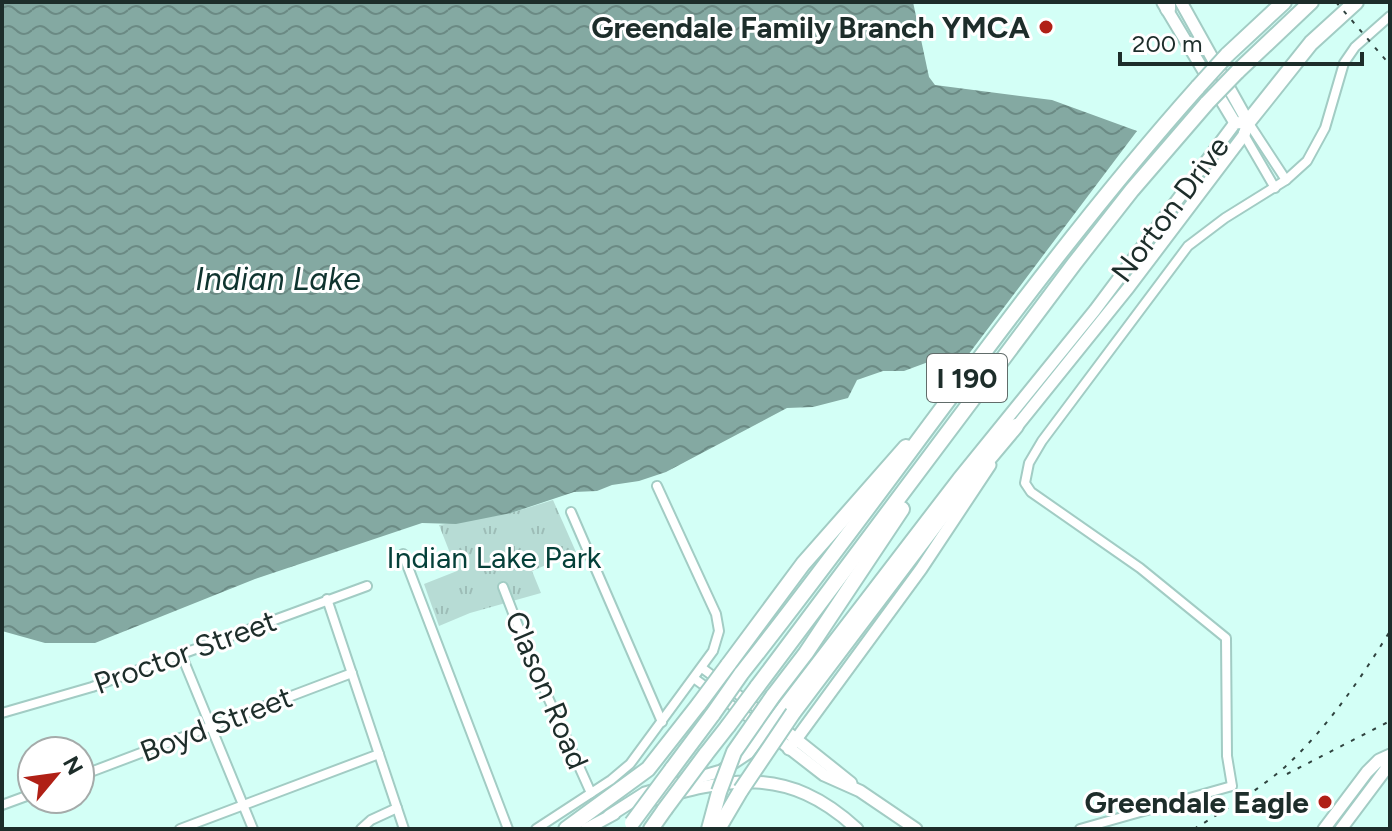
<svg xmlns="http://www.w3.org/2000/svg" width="1392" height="831" font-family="Figtree,sans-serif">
<defs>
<pattern id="park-tufts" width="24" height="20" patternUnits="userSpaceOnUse" patternTransform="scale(2)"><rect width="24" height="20" fill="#b7dcd5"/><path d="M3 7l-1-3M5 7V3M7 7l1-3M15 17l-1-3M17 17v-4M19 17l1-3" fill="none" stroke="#9dbdb7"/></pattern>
<pattern id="water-waves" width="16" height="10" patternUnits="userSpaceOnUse" patternTransform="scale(2)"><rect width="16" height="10" fill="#84a9a2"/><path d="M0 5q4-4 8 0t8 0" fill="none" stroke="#6b8a84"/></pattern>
</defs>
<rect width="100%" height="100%" fill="#d3fff6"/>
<path fill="url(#park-tufts)" d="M553 500 576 552 532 571 541 593 470 613 439 626 424 584 457 571 439 525 511 513Z"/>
<path fill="url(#water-waves)" d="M2 2H913L929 77 935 85 1052 100 1137 131 965 359 939 358 904 371H883L857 380 848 398 813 407 787 408 666 472 639 481 612 485 597 491 574 492 511 513 456 524 422 523 255 579 95 643H45L2 631Z"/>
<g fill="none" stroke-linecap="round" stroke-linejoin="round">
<defs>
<g id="street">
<path d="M1248 122 1286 180"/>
<path d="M1243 133 1275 188"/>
<path d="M571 512 662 722"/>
<path d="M403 554 508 829"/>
<path d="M503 587 532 662 591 793"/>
<path d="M327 599 404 829"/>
<path d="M181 654 253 829"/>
<path d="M702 668 763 713"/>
<path d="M695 679 756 723"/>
<path d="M2 713 92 687 367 586"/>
<path d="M80 776 352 673"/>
<path d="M2 805 32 794"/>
<path d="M180 829 379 754"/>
<path d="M361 829 371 820 397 808"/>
<path d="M536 829 611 780 630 764 713 651 719 631 716 614 657 486"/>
<path d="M1080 829 1232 786 1227 756 1226 638 1140 568 1031 492 1025 483 1029 463 1042 441 1188 246 1225 218 1286 180 1307 161 1325 128 1344 63 1355 47 1390 16"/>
</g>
<g id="secondary">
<path d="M1181 2 1248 122"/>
<path d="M1163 3 1235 123"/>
<path d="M1013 431 1129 287 1244 135 1248 122"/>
<path d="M777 724 851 783"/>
<path d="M770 733 824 775 860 791 916 829"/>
<path d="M789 749 921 569 990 465"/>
<path d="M645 802C728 778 787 764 857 829"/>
<path d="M609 816 645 793 721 771 748 753 958 479 1095 310 1235 123 1248 122"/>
<path d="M586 829 614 814"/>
<path d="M1324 829 1367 772 1379 760 1390 755"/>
<path d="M1341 829 1386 769V758"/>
</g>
<g id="highway">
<path d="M1168 9V2"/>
<path d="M1227 55 1284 2"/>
<path d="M1237 72 1311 2"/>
<path d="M1248 122 1311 43 1356 2"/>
<path d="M728 665 803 564 906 447"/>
<path d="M741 674C895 480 1033 272 1198 87"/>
<path d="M757 687 1074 264 1132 190 1207 103"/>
<path d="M773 696 806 653 902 509"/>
<path d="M793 713 954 500 1016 426"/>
<path d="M706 754 728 726"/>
<path d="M672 769 713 714"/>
<path d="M566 829 648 769 699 704"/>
<path d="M651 829 665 809"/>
<path d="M709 829 719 792"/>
<path d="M718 829 741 790"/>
</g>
</defs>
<use href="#street" stroke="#a2ccc4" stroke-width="12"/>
<use href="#secondary" stroke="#a2ccc4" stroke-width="15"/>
<use href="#highway" stroke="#a2ccc4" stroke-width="18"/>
<use href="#street" stroke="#fff" stroke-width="8"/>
<use href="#secondary" stroke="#fff" stroke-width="11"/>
<use href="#highway" stroke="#fff" stroke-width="14"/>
<g stroke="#30433f" stroke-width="2" stroke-dasharray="4 8" stroke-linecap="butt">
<path d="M1336 2 1390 65"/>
<path d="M1287 774 1390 721"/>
<path d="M1194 829C1225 810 1257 791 1285 767 1327 728 1360 680 1390 631"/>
</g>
<defs>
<g id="highway-bridge">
<path d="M1198 87 1227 55"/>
<path d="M1207 103 1237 72"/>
<path d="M699 704 728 665"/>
<path d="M713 714 741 674"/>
<path d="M728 726 757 687"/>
<path d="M741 790 793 713"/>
<path d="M719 792 734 752 773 696"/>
<path d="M665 809 706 754"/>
<path d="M632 823 672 769"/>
</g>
</defs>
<use href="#highway-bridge" stroke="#a2ccc4" stroke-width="18" stroke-linecap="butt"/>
<use href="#highway-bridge" stroke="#fff" stroke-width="14"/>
</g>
<g fill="#b02016" stroke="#fff" stroke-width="3">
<circle cx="1046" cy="27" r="8"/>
<circle cx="1325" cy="802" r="8"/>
</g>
<g text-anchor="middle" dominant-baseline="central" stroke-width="6" stroke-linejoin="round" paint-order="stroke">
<rect fill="#fff" stroke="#616c6a" stroke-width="2" x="927" y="354" width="80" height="48" rx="6"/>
<g font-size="28" font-weight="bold" fill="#1d2d2a">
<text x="967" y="378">I 190</text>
</g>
<g font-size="30" font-weight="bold" fill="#1d2d2a" stroke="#fff" text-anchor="end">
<text x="1030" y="27">Greendale Family Branch YMCA</text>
<text x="1309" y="802">Greendale Eagle</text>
</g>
<g font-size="30" fill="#1d2d2a" stroke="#fff">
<text transform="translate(1170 209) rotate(-53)">Norton Drive</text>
<text transform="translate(185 652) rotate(-20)">Proctor Street</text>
<text transform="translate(547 690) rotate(67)">Clason Road</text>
<text transform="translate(216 724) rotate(-21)">Boyd Street</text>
</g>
<g font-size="30" fill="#054039" stroke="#fff">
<text x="494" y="557">Indian Lake Park</text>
</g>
<g font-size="32" font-style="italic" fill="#0f342f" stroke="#fff">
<text x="278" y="279">Indian Lake</text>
</g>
</g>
<rect width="1392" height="831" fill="none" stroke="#1d2d2a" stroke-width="8"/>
<g transform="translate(56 775) rotate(61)"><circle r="38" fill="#ffffff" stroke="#a5abaa" stroke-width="2"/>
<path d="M0-6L14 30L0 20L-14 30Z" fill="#b02016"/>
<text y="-12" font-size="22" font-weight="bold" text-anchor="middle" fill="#1d2d2a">N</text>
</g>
<path d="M1120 52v12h242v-12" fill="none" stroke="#1d2d2a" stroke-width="4"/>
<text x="1132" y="52" font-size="24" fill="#1d2d2a" stroke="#ffffff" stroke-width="6" paint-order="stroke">200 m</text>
</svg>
